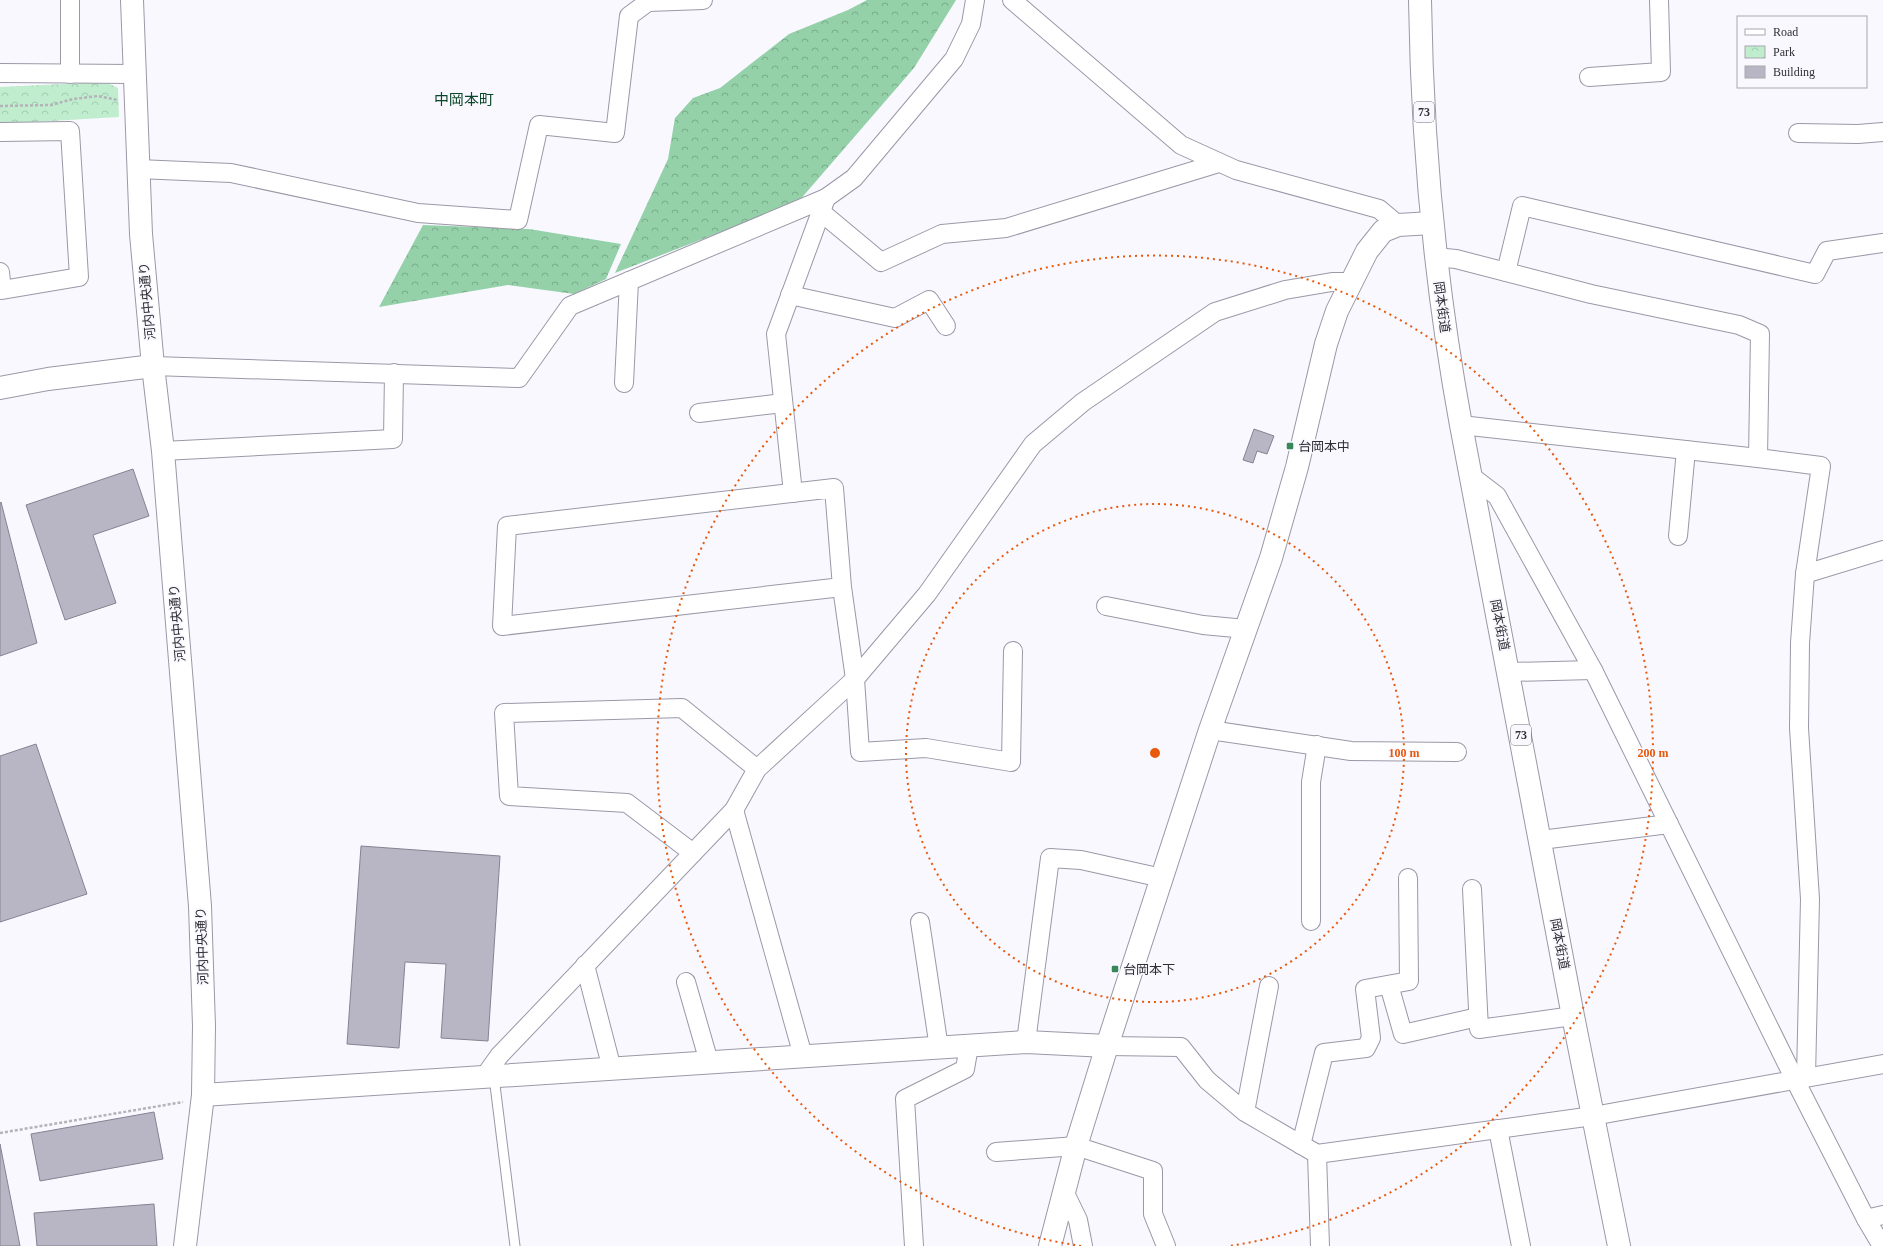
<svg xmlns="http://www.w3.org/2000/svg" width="1883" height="1246" font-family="'Times New Roman','Noto Sans JP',serif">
<defs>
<pattern id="forest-crowns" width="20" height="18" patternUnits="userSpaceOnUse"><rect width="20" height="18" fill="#94d1a9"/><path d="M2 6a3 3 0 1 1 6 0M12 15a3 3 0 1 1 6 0" fill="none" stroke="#79aa8a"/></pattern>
<pattern id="park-crowns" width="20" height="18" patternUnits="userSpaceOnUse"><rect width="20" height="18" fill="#bfedce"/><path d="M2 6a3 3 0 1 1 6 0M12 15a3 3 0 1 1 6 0" fill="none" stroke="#a4ccb2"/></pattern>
</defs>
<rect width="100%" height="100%" fill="#f9f8ff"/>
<g fill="url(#forest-crowns)">
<path d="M867 0H956L914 68 798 202 615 273 668 159 675 118 693 98 720 88 789 34 848 10Z"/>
<path d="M423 225 529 229 621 244 606 279 574 294 508 285 379 307Z"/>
</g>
<path fill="url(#park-crowns)" d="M106 82 118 88 119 117 0 124V87Z"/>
<g fill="#b8b6c5" stroke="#858392">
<path d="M1254 429 1274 436 1267 454 1257 451 1253 463 1243 460Z"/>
<path d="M133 469 149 516 93 535 116 603 65 620 26 505Z"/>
<path d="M1 502 37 643 0 656V503Z"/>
<path d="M36 744 87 894 0 922V756Z"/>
<path d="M361 846 500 856 488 1041 441 1038 446 964 405 962 399 1048 347 1044Z"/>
<path d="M154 1112 163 1159 40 1181 31 1134Z"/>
<path d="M0 1144 20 1246H0Z"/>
<path d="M154 1204 157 1246H37L34 1213Z"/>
</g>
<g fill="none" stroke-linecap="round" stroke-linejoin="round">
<defs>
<path id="lane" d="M494 1077 515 1246"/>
<g id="street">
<path d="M1012 0 1181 145 1236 170 1379 209 1398 225"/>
<path d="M0 73 134 74"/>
<path d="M70 74V0"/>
<path d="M1589 77 1661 72 1659 0"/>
<path d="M0 132 70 131 79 277 2 290 0 272"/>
<path d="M1798 133 1858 134 1883 132"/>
<path d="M138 169 231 173 418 213 518 220 539 125 615 133 629 16 648 2 703 0"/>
<path d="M821 212 881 262 942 234 1006 228 1219 163"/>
<path d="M1435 257 1456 259 1591 294 1739 325 1760 334 1758 458 1821 466 1805 574 1800 643 1799 728 1810 899 1806 1077"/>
<path d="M1506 272 1522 206 1815 274 1827 251 1883 243"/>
<path d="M790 295 895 318 929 300 946 326"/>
<path d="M153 366 519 378 570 306 826 198"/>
<path d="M624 383 629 281"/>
<path d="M699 413 783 403"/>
<path d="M1461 425 1758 458"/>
<path d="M163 451 393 439 394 373"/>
<path d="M1471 476 1497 496 1593 670 1795 1080 1866 1219 1882 1246"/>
<path d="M793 493 776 334 826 198 854 178 954 59 971 24 975 0"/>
<path d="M1678 536 1686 450"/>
<path d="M1805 574 1883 550"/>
<path d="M842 587 502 626 507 526 834 488 842 587 855 679 860 752 926 748 1011 762 1013 651"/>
<path d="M1106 606 1203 625 1246 629"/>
<path d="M1509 672 1593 670"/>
<path d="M1210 730 1351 751 1457 752"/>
<path d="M734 810 803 1056"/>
<path d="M1541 840 1669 824"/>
<path d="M693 853 627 803 509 796 504 713 682 708 757 769"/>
<path d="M1472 889 1479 1029 1573 1016"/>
<path d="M1311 921V782L1317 745"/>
<path d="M920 922 939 1048"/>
<path d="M585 965 612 1069"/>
<path d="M686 982 709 1062"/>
<path d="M1389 985 1403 1034 1478 1017"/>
<path d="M1026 1042 1050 858 1081 860 1162 878"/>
<path d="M1107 1046 1181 1047 1207 1080 1245 1112 1317 1154 1593 1116 1883 1064"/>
<path d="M484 1077 499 1056 734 810 757 769 855 679 927 594 1033 444 1083 402 1215 312 1285 290 1332 282H1351"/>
<path d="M1245 1112 1269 986"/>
<path d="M1498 1129 1521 1246"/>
<path d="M1301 1145 1324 1053 1366 1048 1371 1038 1365 989 1409 981 1408 878"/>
<path d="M996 1152 1076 1146 1153 1171V1214L1166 1246"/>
<path d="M1317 1154 1320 1246"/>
<path d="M1064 1191 1078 1220 1083 1246"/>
<path d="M1866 1219 1883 1215"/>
<path d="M914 1246 905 1099 965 1069 969 1046"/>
</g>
<g id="secondary">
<path d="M132 0 141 234 153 366 163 451 200 906 204 1026 203 1095 185 1246"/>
<path d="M0 388 48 379 153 366"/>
<path d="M203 1095 1026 1042 1107 1046"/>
<path d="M1050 1246 1076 1146 1107 1046 1210 730 1271 558 1297 467 1326 344 1337 311 1367 251 1383 231 1398 225 1432 223"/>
</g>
<path id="primary" d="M1420 0C1422 143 1435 284 1461 425L1573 1016 1619 1246"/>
</defs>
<use href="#lane" stroke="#9b98a7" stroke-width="11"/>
<use href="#street" stroke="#9b98a7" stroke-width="20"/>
<use href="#secondary" stroke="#9b98a7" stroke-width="24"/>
<use href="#primary" stroke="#9b98a7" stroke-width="24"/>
<g stroke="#b4b3b9" stroke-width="2.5" stroke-dasharray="3 2" stroke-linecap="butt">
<path d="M0 106 51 105 73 99 98 96 118 100"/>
<path d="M0 1133 183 1102"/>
</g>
<use href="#lane" stroke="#fff" stroke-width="9"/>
<use href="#street" stroke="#fff" stroke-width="18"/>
<use href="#secondary" stroke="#fff" stroke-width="22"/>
<use href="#primary" stroke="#fff" stroke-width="22"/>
</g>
<g fill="none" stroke="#e8590c" stroke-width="2" stroke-dasharray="2 4">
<circle cx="1155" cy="753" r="249"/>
<path d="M1081 1246A498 498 0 1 1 1229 1246"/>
</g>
<g fill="#378859" stroke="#f9f8ff" stroke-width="1.5">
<rect x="1286" y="442" width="8" height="8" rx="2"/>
<rect x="1111" y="965" width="8" height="8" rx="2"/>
</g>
<g text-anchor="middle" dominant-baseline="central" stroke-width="3.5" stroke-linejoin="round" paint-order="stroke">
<g fill="#f9f8ff" stroke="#6c6b72" stroke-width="1">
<rect x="1414" y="102" width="20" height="20" rx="3"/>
<rect x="1511" y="725" width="20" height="20" rx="3"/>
</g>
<g font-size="12" font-weight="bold" fill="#302f35">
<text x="1424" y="112">73</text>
<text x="1521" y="735">73</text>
</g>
<g font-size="13" fill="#302f35" stroke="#f9f8ff">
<text transform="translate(147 301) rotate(-95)">河内中央通り</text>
<text transform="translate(1442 307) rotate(82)">岡本街道</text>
<text transform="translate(177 623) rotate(-95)">河内中央通り</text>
<text transform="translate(1500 625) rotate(79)">岡本街道</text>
<text transform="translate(1560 944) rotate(79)">岡本街道</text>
<text transform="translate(202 946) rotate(-92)">河内中央通り</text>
</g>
<g font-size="13" fill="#302f35" stroke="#f9f8ff" text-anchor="start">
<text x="1298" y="446">台岡本中</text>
<text x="1123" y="969">台岡本下</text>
</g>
<g font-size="15" fill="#0b4728" stroke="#f9f8ff">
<text x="464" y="100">中岡本町</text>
</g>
</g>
<circle cx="1155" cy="753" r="6" fill="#e8590c" stroke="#f9f8ff" stroke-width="2"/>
<g font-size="12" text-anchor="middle" font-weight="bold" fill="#e8590c" stroke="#f9f8ff" stroke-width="3.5" stroke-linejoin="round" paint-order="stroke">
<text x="1404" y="757">100 m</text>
<text x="1653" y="757">200 m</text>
</g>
<rect x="1737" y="16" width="130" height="72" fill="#f9f8ff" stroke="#a9a8ae"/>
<rect x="1745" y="29" width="20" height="6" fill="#ffffff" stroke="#a9a8ae"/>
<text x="1773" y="36" font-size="12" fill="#302f35">Road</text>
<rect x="1745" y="46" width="20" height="12" fill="url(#park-crowns)" stroke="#a9a8ae"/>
<text x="1773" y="56" font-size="12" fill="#302f35">Park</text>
<rect x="1745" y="66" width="20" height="12" fill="#b8b6c5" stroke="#a9a8ae"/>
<text x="1773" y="76" font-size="12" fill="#302f35">Building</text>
</svg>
